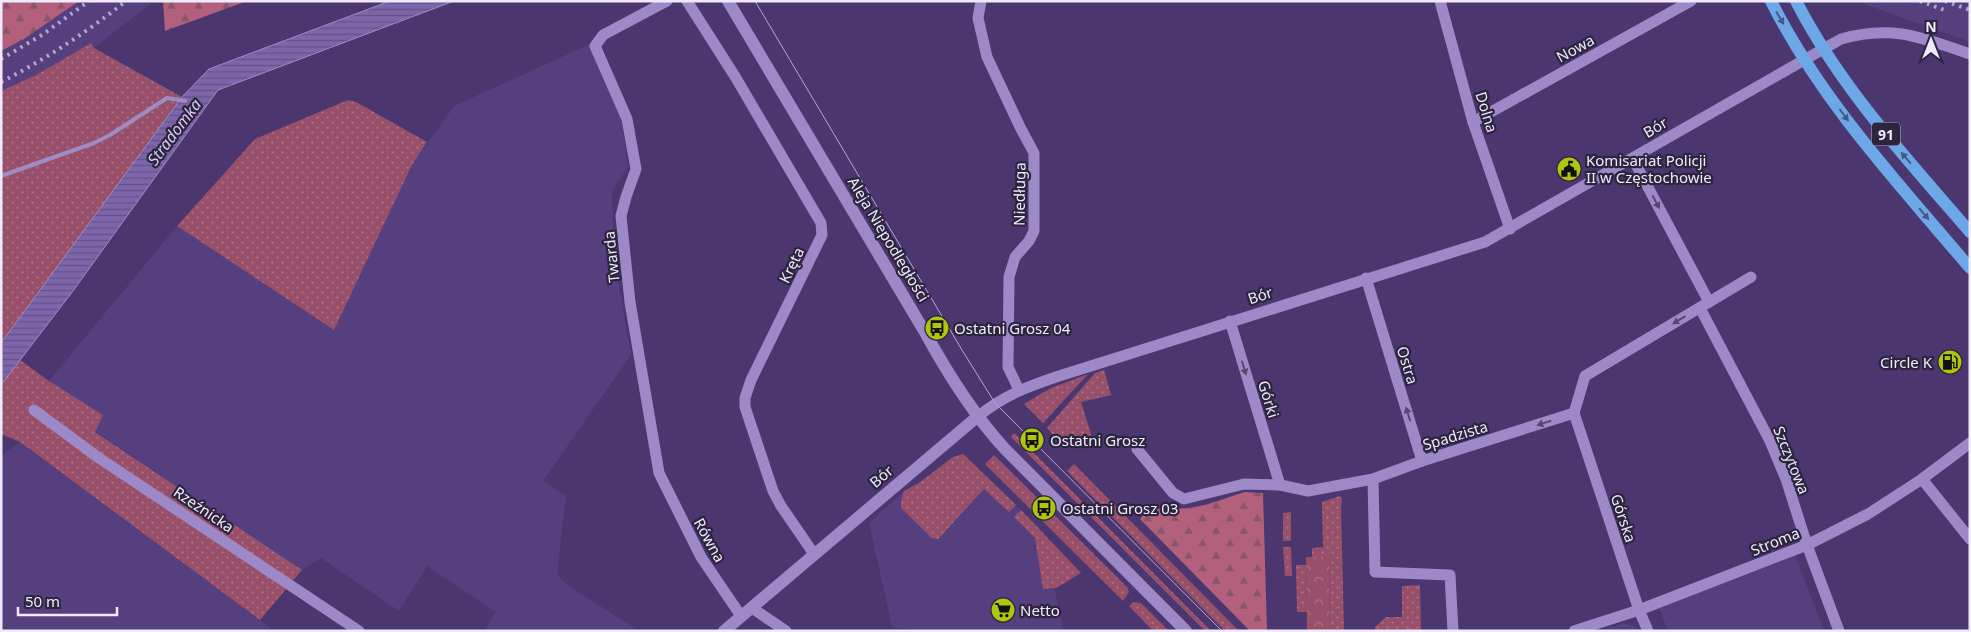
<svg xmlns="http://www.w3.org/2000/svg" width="1971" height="632" font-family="'Noto Sans',sans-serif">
<defs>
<pattern id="grass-dots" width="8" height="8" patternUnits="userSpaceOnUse" patternTransform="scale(1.25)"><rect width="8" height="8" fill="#98506a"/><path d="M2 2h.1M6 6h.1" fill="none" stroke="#ac7288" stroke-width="1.8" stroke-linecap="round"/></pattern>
<pattern id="forest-firs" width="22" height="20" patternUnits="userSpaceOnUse" patternTransform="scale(1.25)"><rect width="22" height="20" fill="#b3607d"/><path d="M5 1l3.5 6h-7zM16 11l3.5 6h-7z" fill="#885669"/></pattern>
<pattern id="park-crowns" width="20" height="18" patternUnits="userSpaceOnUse" patternTransform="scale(1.25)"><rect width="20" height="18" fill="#98506a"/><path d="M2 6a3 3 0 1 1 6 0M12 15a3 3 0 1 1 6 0" fill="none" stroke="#ac7288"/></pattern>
<pattern id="water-rules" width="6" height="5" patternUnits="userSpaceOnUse" patternTransform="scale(1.25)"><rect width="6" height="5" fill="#7d64ac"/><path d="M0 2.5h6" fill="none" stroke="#62557c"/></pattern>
</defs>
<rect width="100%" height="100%" fill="#4b366f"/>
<g fill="#563f7f">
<path d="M79 1H154L94 48 91 43 36 75 1 91V51L24 39Z"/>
<path d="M1856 1H1970V42Z"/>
<path d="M590 44 621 118 628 167 612 191 614 256 631 355 543 481 566 496 557 574 566 584 639 631H484L496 612 427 566 399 611 321 558 302 570 95 431 103 415 49 381 177 226 334 330 412 165 454 106Z"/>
<path d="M19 442 260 620 275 631H1V456Z"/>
<path d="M959 455 966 456 1044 533 1063 631H917L892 627 869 523 904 491 919 483 953 457Z"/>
<path d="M1795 555 1824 631H1668L1659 608Z"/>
<path d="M1624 623 1636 627 1638 631H1598Z"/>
</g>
<g fill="url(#grass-dots)">
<path d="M91 43 94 48 182 97 1 343V91L36 75Z"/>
<path d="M348 100 356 102 427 142 412 165 334 330 177 226 255 139Z"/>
<path d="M20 360 49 381 103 415 95 432 302 570 260 620 20 442 1 434V385Z"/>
<path d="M1104 370 1111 395 1081 402 1092 437 1065 447 1047 428 1095 373Z"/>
<path d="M1088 374 1043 423 1024 404 1051 388Z"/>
<path d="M1014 433 1211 631H1205L1011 437Z"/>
<path d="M963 454 1016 505 1009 512 984 489 938 539 932 538 901 508V501L904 491 919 483 953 457Z"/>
<path d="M994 455 1127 587 1129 592 1123 601 985 464Z"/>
<path d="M1074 464 1239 631H1225L1067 471Z"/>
<path d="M1340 496 1342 499 1341 506 1344 631H1330L1329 556 1312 557V548L1323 547 1322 502Z"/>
<path d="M1021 510 1081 573 1056 588 1043 589 1035 538 1014 517Z"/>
<path d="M1291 512V541H1283V513Z"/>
<path d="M1283 547H1291L1292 576H1285Z"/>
<path d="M1296 565H1306L1307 612H1297Z"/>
<path d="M1420 585 1421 631H1375V627L1386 617H1402V586Z"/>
<path d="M1134 602 1141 603 1169 631H1153L1129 606Z"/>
</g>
<g fill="url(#forest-firs)">
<path d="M1 1H79L24 39 1 51Z"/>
<path d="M163 1H247L165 31Z"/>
<path d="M1245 492 1263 493 1267 631H1250L1140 519 1149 508C1166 508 1183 510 1200 506 1215 503 1230 496 1245 492Z"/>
</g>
<path fill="url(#park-crowns)" d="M1329 556 1330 631H1307L1306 557Z"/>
<path fill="url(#water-rules)" stroke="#9f8cc5" d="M390 1H454L218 90 73 291 1 385V343L182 97 209 69Z"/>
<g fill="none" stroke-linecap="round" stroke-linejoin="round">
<path stroke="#9f8cc5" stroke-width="4" d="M1 176 94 143 110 135 167 98 185 101"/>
<g stroke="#9d89c8" stroke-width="11">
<path d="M667 1 603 35 595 46 627 119 636 169 626 197 621 216 630 302 659 473 701 557 741 616"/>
<path d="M687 1 736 78 821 223 822 235 751 380 745 398V407L773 491 781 506 814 554"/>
<path d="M981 1 978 18 987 57 1020 127 1034 153V231L1029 241 1015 257 1009 277 1008 367 1019 390"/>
<path d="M1440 1 1473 122 1510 229"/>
<path d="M1473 122 1691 1"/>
<path d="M1633 159 1709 302"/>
<path d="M1366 278 1422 461"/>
<path d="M1700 308 1770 441 1786 479 1807 545 1839 631"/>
<path d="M1230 321 1280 485"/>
<path d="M34 410 99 458 359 631"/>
<path d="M1574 413 1639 610 1648 631"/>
<path d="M977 417C1005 395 1026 387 1059 376L1485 242 1841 39C1892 24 1923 38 1970 54"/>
<path d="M1137 449 1173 493 1184 499 1244 484 1280 485 1308 491 1373 479 1422 461 1574 413 1585 376 1751 277"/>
<path d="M1373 479 1375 572 1450 575 1453 631"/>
<path d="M1922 479 1970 539"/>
<path d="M752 608 786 631"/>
<path d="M1574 631 1639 610 1807 545 1868 514 1922 479 1970 443"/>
</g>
<g stroke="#9d89c8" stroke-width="12">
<path d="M728 1 926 334C949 376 973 414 1005 449L1186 631"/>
<path d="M724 631 977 417"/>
</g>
<g stroke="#6ca8e8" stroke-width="12">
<path d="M1771 1C1821 101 1899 184 1970 268"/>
<path d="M1796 1C1840 87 1907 159 1970 232"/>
</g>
<path stroke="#b3a8ca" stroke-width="1" d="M755 1 962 350 995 403 1222 631"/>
<g stroke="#b3a8ca" stroke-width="4" stroke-dasharray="2.5 5" stroke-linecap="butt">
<path d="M1920 1 1947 11"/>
<path d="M1945 1 1970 10"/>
<path d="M1 59 42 35 89 1"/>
<path d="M1 82C46 59 87 32 126 1"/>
</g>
</g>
<defs><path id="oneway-solid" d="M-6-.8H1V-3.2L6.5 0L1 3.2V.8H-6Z" transform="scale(1.25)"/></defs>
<g fill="#465982">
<use href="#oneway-solid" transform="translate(1780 18) rotate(59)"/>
<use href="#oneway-solid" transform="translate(1844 115) rotate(53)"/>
<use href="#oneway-solid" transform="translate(1906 158) rotate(-131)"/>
<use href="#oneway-solid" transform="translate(1924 214) rotate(50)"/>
</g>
<g fill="#54486e">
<use href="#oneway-solid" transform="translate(1656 202) rotate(62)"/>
<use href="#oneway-solid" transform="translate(1679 320) rotate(149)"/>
<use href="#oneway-solid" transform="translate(1244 368) rotate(73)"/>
<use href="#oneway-solid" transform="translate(1408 414) rotate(-107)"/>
<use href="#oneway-solid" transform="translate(1544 423) rotate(163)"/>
</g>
<defs>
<symbol id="civic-disc" viewBox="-11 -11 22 22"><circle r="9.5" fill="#adc60f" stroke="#2d253e"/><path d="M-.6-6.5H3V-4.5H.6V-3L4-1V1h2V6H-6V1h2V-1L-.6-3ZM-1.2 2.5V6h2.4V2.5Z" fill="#111"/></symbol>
<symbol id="bus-disc" viewBox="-11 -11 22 22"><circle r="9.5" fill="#adc60f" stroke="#2d253e"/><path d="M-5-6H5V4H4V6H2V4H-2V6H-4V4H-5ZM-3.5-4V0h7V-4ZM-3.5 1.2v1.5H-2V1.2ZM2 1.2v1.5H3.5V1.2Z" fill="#111"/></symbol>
<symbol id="fuel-disc" viewBox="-11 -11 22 22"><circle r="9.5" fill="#adc60f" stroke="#2d253e"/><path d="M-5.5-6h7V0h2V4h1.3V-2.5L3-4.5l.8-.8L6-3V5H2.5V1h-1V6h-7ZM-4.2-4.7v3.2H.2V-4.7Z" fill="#111"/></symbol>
<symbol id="supermarket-disc" viewBox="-11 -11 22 22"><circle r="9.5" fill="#adc60f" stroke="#2d253e"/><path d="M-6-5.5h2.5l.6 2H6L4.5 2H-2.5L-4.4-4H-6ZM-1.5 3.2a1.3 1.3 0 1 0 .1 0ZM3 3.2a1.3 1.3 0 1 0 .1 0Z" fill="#111"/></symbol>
</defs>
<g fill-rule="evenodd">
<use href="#civic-disc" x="1555" y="155" width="28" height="28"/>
<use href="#bus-disc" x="923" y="314" width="28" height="28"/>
<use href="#fuel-disc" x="1936" y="348" width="28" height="28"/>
<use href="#bus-disc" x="1018" y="426" width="28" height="28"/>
<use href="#bus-disc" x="1030" y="494" width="28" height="28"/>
<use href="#supermarket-disc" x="989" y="596" width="28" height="28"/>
</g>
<g text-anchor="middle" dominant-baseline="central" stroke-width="4.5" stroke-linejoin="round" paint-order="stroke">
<rect fill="#2d253e" stroke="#b5afc4" stroke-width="1" x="1872" y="122.5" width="28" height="23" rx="4"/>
<g font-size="14" font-weight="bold" fill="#efeafe">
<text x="1886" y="134">91</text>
</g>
<g font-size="15" fill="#efeafe" stroke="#2d253e">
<text transform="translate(1575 48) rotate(-29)">Nowa</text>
<text transform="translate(1487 112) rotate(73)">Dolna</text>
<text transform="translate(1655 127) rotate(-30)">Bór</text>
<text transform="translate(1019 194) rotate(-89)">Niedługa</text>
<text transform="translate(889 239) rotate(59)">Aleja Niepodległości</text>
<text transform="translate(611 257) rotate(-96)">Twarda</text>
<text transform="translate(791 265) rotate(-64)">Kręta</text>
<text transform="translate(1260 295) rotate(-18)">Bór</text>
<text transform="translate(1408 365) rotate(73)">Ostra</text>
<text transform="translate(1269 399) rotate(73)">Górki</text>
<text transform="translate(1455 435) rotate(-17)">Spadzista</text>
<text transform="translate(1792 460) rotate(68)">Szczytowa</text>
<text transform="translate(881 476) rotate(-41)">Bór</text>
<text transform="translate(204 509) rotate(34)">Rzeźnicka</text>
<text transform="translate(1624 518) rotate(72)">Górska</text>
<text transform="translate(710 540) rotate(61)">Równa</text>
<text transform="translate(1775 541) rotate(-22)">Stroma</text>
</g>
<g font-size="15" fill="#efeafe" stroke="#2d253e" text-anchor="start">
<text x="1586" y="160">Komisariat Policji<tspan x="1586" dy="17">II w Częstochowie</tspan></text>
<text x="954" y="328">Ostatni Grosz 04</text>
<text x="1932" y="362" text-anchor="end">Circle K</text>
<text x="1050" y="440">Ostatni Grosz</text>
<text x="1062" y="508">Ostatni Grosz 03</text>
<text x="1020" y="610">Netto</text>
</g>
<g font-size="16" font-style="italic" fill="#d6caf3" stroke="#2d253e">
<text transform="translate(174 132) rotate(-53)">Stradomka</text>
</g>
</g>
<rect width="1971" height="632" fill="none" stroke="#efeafe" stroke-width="5"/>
<g transform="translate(1931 40)" stroke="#2d253e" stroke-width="4" paint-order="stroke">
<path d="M0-4L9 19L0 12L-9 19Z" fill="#efeafe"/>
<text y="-8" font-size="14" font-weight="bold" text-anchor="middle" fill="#efeafe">N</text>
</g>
<path d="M18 607v8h99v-8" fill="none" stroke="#efeafe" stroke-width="2.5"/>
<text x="25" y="607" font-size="15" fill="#efeafe" stroke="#2d253e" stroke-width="4" paint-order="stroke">50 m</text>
</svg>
